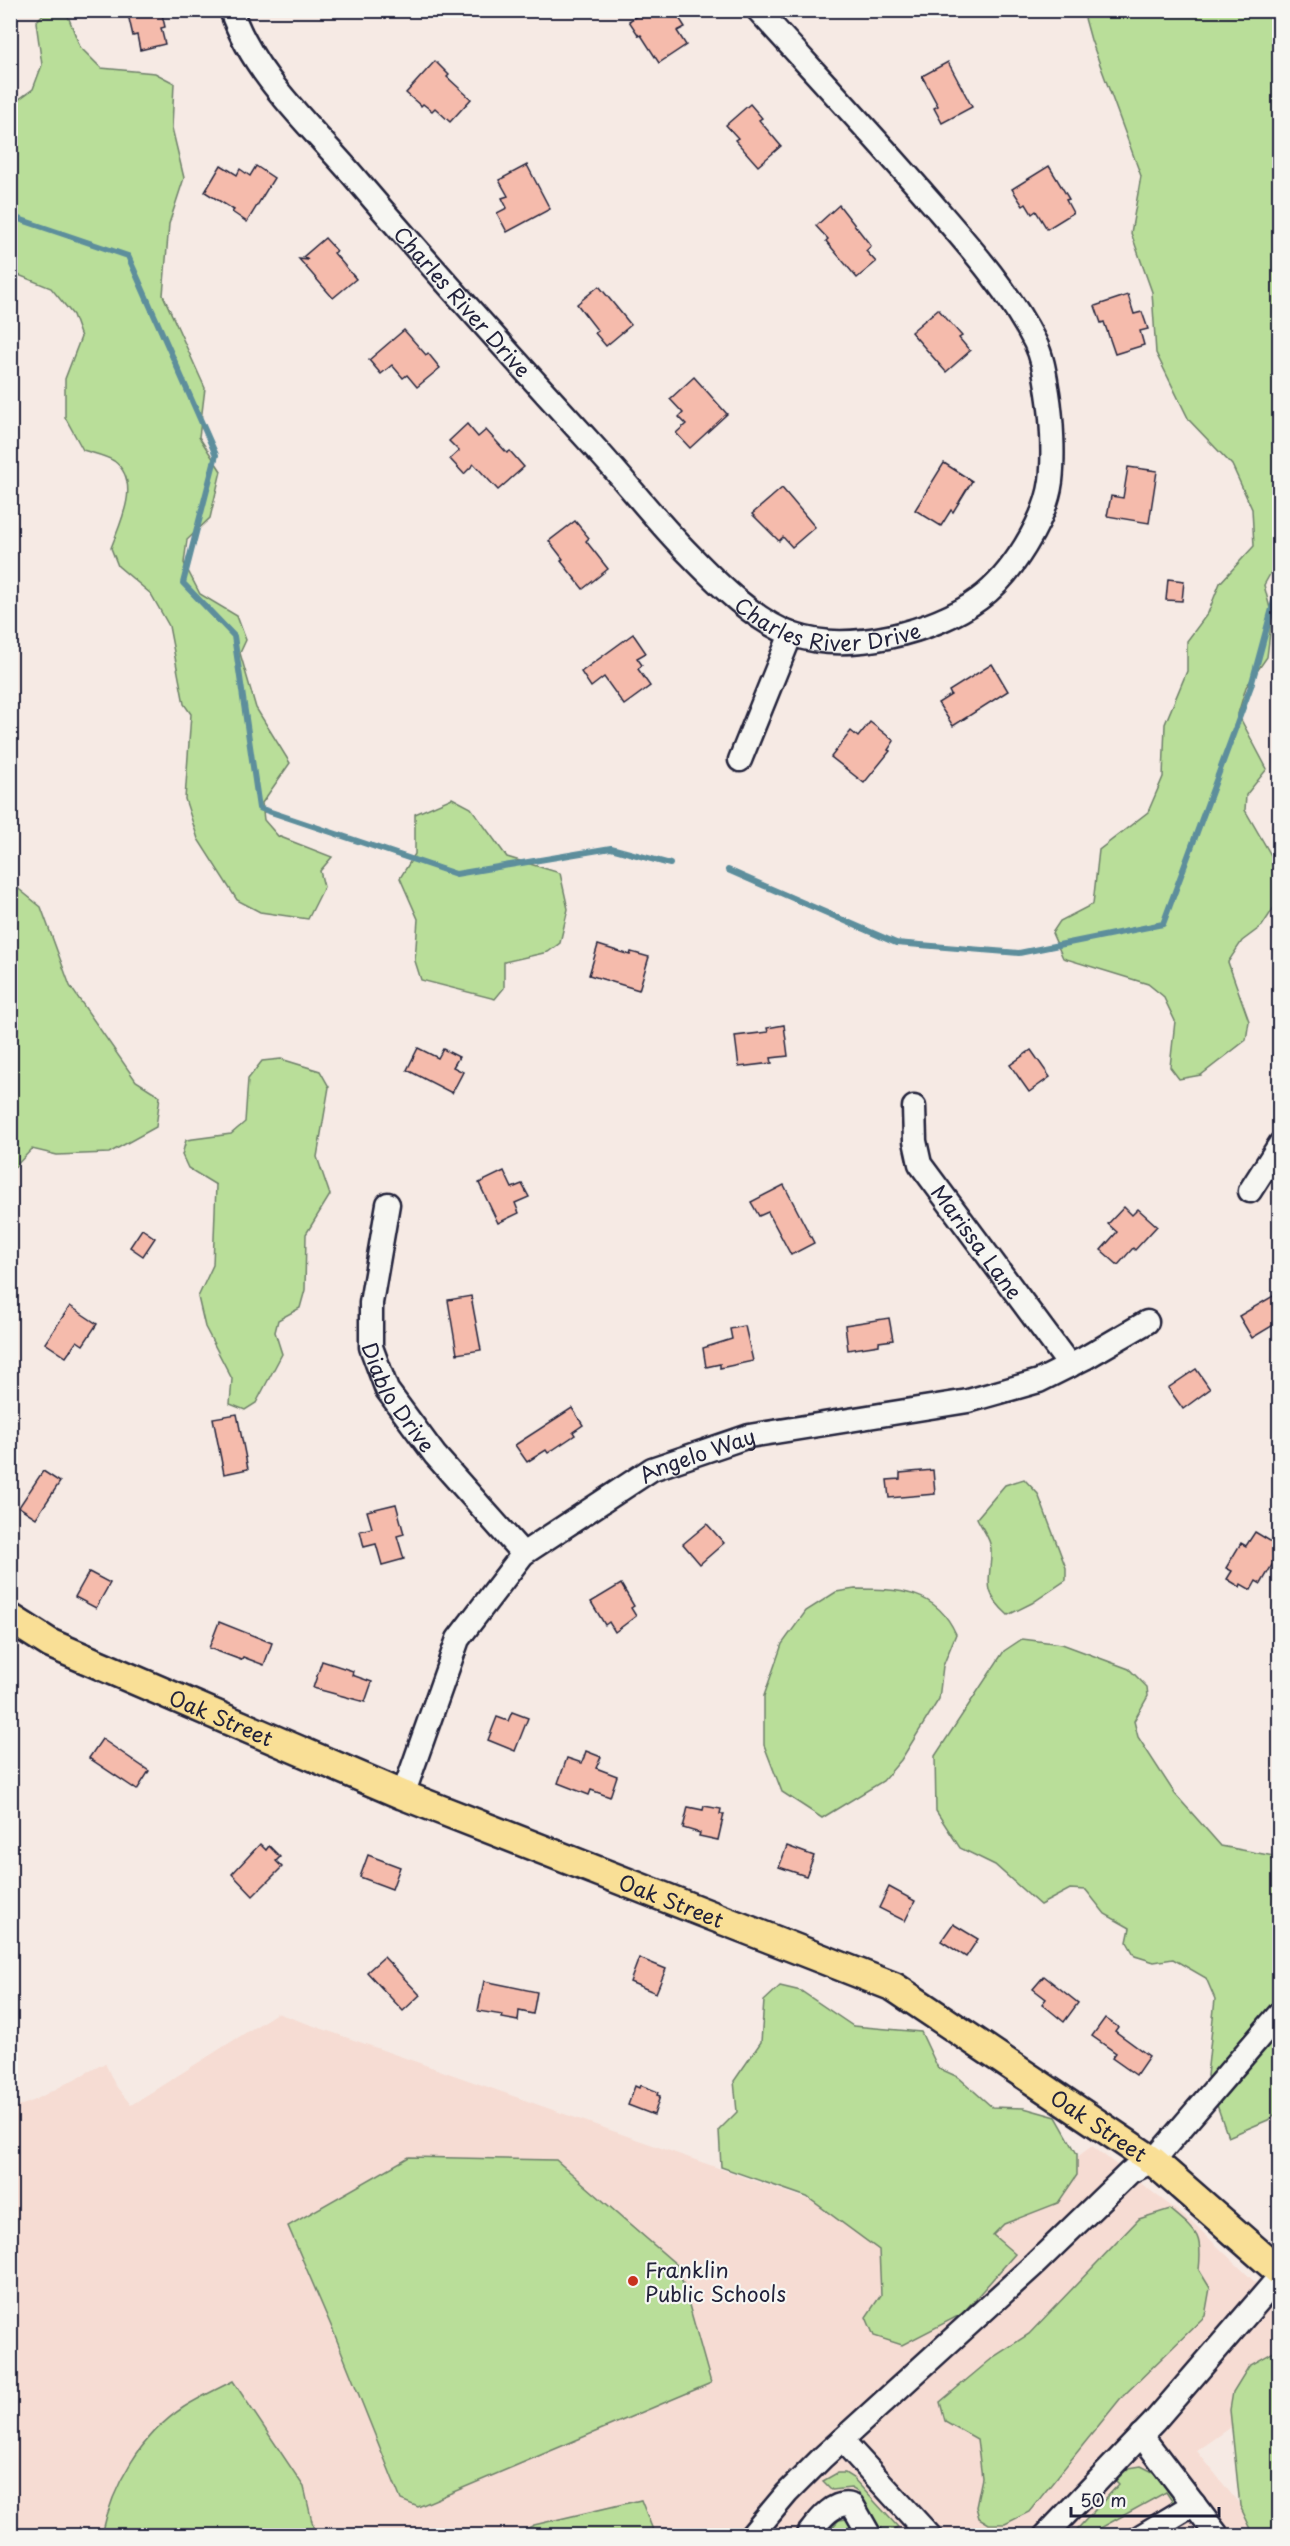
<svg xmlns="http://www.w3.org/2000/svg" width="1290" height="2546" font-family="'Playpen Sans',sans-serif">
<rect width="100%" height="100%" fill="#f6eae4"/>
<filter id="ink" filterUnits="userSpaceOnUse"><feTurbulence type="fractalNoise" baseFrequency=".0167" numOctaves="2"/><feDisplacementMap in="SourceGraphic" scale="12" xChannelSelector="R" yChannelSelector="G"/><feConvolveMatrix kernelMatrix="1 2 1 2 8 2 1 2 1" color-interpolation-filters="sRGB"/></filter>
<g filter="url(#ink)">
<path fill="#f6dcd3" d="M277 2013 952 2250 1092 2146 1193 2223 1279 2305V2394L1197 2451 1264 2535 11 2536V2109L33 2101 105 2063 115 2085 131 2105Z"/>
<g fill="#b9de99" stroke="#6e806a" stroke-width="1.5">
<path d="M47 10 56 11 68 16 80 47 101 68 155 73 174 83 172 128 184 178 169 224 163 295 205 388 199 437 221 471 210 518 187 540 184 563 200 594 237 616 246 640 240 653 256 708 290 763 262 803 264 820 278 836 332 857 320 871 324 887 308 919 260 912 237 900 198 839 185 799 191 714 184 704 169 626 151 594 118 566 111 548C120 523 142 482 114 461 106 456 92 453 83 450L65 417V379L81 337 73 315 51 288 11 272V105L33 89 42 65 36 22Z"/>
<path d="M1083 11H1279V558L1264 585 1272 616 1267 657 1246 687 1238 714 1267 769 1246 795 1245 810 1279 869V900L1262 926 1242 941 1228 962 1249 1021 1246 1040 1201 1075 1179 1079 1170 1067 1175 1021 1163 996 1148 984 1063 958 1052 933 1060 921 1093 904 1099 850 1148 812 1163 777 1165 724 1187 671V641L1208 613 1220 583 1254 546 1252 509 1232 465 1189 420 1156 353 1152 292 1131 233 1141 176 1091 40Z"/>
<path d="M452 798 471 808 507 857 560 873 568 909 560 943 548 952 504 962V988L495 999 421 980 415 961 418 919 400 878 415 854V814Z"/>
<path d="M10 882 41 907 70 986 136 1081 160 1096 156 1127 109 1153 57 1155 32 1149 11 1171Z"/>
<path d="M281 1059 320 1071 329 1087 317 1157 330 1195 306 1234 305 1290 300 1308 278 1320 275 1332 282 1354 256 1403 245 1410 230 1404 232 1379 205 1327 198 1297 213 1265 216 1185 188 1168 182 1155 186 1140 231 1134 245 1122 248 1079 262 1061Z"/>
<path d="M1024 1479 1038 1494 1066 1568V1580L1032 1603 1008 1615C979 1589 992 1580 991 1549 991 1539 981 1527 977 1518L1005 1485Z"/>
<path d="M855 1589C898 1589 936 1589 956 1634L943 1666 939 1699 901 1760 883 1781 822 1818 782 1792 764 1745V1696L782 1644 806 1611 836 1592Z"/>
<path d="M1022 1639 1062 1644 1129 1669 1147 1687 1148 1696 1134 1721 1138 1737 1175 1794 1221 1846 1279 1857 1280 2110 1268 2120 1228 2137 1207 2076 1215 1999 1206 1978 1173 1959 1154 1962 1135 1956 1127 1942 1130 1928 1105 1914 1086 1890 1070 1889 1040 1905 995 1865 960 1848 936 1811 935 1756 1004 1651Z"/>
<path d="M780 1986 801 1991 853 2026 921 2032 938 2068 958 2077 992 2107 1024 2108 1056 2117 1077 2154V2175L1058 2203 1004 2224 993 2235 1015 2254 962 2314 902 2345 874 2336 866 2317 881 2295 879 2250 807 2197 721 2167 719 2130 737 2112 734 2081 761 2042 764 2001Z"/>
<path d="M409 2157 556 2160 678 2266 711 2383 418 2507 401 2500 332 2328 288 2226Z"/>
<path d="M1170 2209C1197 2232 1203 2234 1199 2270L1210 2288 1205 2316 1120 2399 1029 2512 1005 2524H989L979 2518 976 2507 982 2478 977 2439 945 2421 940 2402 995 2356 1029 2334 1139 2219Z"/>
<path d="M1279 2349V2535H1257L1252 2531 1240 2506 1230 2410 1233 2392 1249 2366Z"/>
<path d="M233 2381 304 2487 315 2535H102C112 2486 141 2435 184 2407 200 2397 217 2389 233 2381Z"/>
<path d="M1141 2466 1157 2474 1178 2502 1174 2504 1166 2492 1088 2535 1071 2536 1119 2484 1115 2480 1129 2468Z"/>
<path d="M837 2473H845L853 2478 898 2527 887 2533 882 2532 858 2492 851 2488 832 2490 823 2481Z"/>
<path d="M641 2500 655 2535H515L534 2525Z"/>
<path d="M847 2519 851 2526 840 2535H825L839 2520Z"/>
</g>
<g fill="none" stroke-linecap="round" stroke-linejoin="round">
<g stroke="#5d8e9c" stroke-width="6">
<path d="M10 216 128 256 216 455 183 583 234 636 259 808 456 874 611 848 670 864"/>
<path d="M728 870 896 943 1019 953 1163 924 1251 686 1280 579"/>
</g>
</g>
<g fill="#f5bbac" stroke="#22223b" stroke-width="1.5">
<path d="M127 10H161L165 27 161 28 165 44 140 50 137 35 133 36Z"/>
<path d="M646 10H674L685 27 677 31 686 45 659 63 641 35 639 36 629 21Z"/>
<path d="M435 61 449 75 447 77 471 99 450 122 435 108 432 111 423 104 421 106 406 93Z"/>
<path d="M948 62 972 107 942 123 934 108 938 106 922 76Z"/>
<path d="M750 104 762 118 759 120 781 146 758 166 735 140 738 138 726 125Z"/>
<path d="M221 165 237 175 240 169 250 176 256 166 274 178 247 222 232 212 234 210 205 192Z"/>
<path d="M527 165 550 209 507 232 497 213 507 208 502 198 508 196 499 180Z"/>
<path d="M1049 166 1069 199 1066 200 1073 213 1047 229 1036 211 1032 214 1026 204 1023 206 1012 189Z"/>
<path d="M839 205 871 246 866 251 876 262 857 278 826 241 828 239 816 226Z"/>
<path d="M325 238 337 251 334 253 356 279 333 298 299 259 308 260 303 257Z"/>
<path d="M599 286 631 325 606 346 595 333 598 331 577 304Z"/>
<path d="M1128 295 1134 314 1142 312 1148 329 1140 331 1144 345 1115 354 1104 322 1101 323 1095 306Z"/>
<path d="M938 309 962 336 959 338 970 351 946 372 911 332Z"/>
<path d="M404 330 426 355 428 353 440 368 417 387 407 375 403 378 392 365 381 374 369 360Z"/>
<path d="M694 377 727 414 690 448 676 433 686 424 679 417 683 413 670 399Z"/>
<path d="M467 424 478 437 486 430 507 453 510 451 524 467 498 490 474 464 464 474 450 459 459 451 449 441Z"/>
<path d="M944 463 972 481 953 512 951 510 941 526 915 510Z"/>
<path d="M1128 467 1157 471 1149 523 1107 516 1111 496 1123 498Z"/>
<path d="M782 488 815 527 792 547 783 537 779 541 752 514Z"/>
<path d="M575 521 589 538 586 541 608 569 583 589 561 561 563 559 549 541Z"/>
<path d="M1168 579 1184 581 1182 601 1166 600Z"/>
<path d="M633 634 646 653 637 658 642 665 638 669 650 686 624 705 604 677 591 687 581 672Z"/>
<path d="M992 664 1008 691 953 726 938 703 951 695 949 691Z"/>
<path d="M870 722 894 741 888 750 890 751 864 783 831 757 851 731 858 737Z"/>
<path d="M598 945 630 955 631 952 649 957 639 990 589 975Z"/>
<path d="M784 1025 788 1056 771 1058 772 1063 739 1067 735 1036 768 1032 767 1028Z"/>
<path d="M418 1048 438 1058 443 1049 459 1057 453 1067 463 1072 452 1093 407 1070Z"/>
<path d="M1031 1050 1050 1077 1029 1092 1010 1065Z"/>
<path d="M504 1171 512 1188 522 1184 529 1197 515 1203 519 1213 498 1223 479 1183Z"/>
<path d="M784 1185 814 1243 791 1255 768 1212 759 1216 751 1202Z"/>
<path d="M1124 1207 1132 1215 1138 1209 1157 1226 1135 1250 1133 1248 1118 1265 1101 1250 1117 1232 1108 1224Z"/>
<path d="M142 1229 155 1238 143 1256 130 1247Z"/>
<path d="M1280 1292V1321L1252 1338 1239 1316Z"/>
<path d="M471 1296 481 1350 457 1354 448 1300Z"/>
<path d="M70 1306 97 1324 83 1345 77 1341 66 1357 45 1343Z"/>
<path d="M889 1318 893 1340 879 1342V1345L848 1350 845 1325Z"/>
<path d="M745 1326 753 1361 720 1368V1364L706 1367 703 1348 732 1339 730 1329Z"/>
<path d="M1196 1369 1210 1389 1183 1409 1168 1388Z"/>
<path d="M572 1408 583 1425 573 1432 575 1435 548 1453 546 1450 527 1462 515 1445Z"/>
<path d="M237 1414 248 1469 224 1474 213 1418Z"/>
<path d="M933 1470 935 1494 889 1498 887 1480 900 1479V1473Z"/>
<path d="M43 1471 60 1482 36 1518 19 1507Z"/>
<path d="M396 1504 404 1534 397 1536 404 1559 382 1565 376 1544 364 1547 360 1531 372 1528 367 1511Z"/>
<path d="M707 1524 724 1543 700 1564 683 1544Z"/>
<path d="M1255 1532 1280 1547V1569L1272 1565 1261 1584 1256 1581 1251 1590 1241 1584 1240 1587 1227 1579 1232 1571 1226 1568 1241 1543 1246 1546Z"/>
<path d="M89 1572 110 1583 96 1608 75 1597Z"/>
<path d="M621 1584 634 1606 631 1608 636 1616 615 1632 609 1622 605 1625 591 1602Z"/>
<path d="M219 1622 272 1643 264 1665 243 1657 241 1660 209 1648Z"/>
<path d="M322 1661 353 1671 352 1675 372 1682 365 1702 313 1688Z"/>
<path d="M512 1712 528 1718 515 1751 488 1740 497 1717 508 1721Z"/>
<path d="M102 1739 149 1771 137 1790 89 1758Z"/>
<path d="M586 1751 601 1757 596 1768 617 1776 610 1797 591 1790 589 1795 558 1783 567 1758 582 1763Z"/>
<path d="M704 1806 721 1809 720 1814H724L718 1840 699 1836 700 1833 683 1828 688 1807 703 1810Z"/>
<path d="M260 1844 266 1850 269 1846 280 1857 276 1861 282 1867 253 1896 232 1874Z"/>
<path d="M787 1846 814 1856 806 1876 779 1867Z"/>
<path d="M368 1855 400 1867 392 1889 360 1877Z"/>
<path d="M889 1887 915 1901 905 1921 879 1908Z"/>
<path d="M953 1924 978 1939 966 1957 941 1941Z"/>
<path d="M384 1957 420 1995 403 2011 367 1972Z"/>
<path d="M639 1958 666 1969 656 1993 630 1982Z"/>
<path d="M1044 1976 1078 2003 1064 2022 1042 2004 1046 1999 1033 1989Z"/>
<path d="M484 1981 537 1992 533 2014 519 2011 518 2021 502 2018 503 2015 478 2011Z"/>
<path d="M1105 2018 1118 2027 1115 2031 1149 2056 1136 2075 1112 2058 1116 2053 1092 2036Z"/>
<path d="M640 2085 658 2092 657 2095 660 2096 654 2115 628 2105 635 2086 639 2088Z"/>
</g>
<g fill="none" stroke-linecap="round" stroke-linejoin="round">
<defs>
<g id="minor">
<path id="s1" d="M231 10C254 77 312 127 356 179 434 271 515 360 597 450 628 484 657 522 690 555 718 584 756 622 794 635 848 654 935 632 979 599 1011 576 1046 520 1051 481 1054 455 1052 418 1048 393 1045 375 1043 358 1035 342 1008 289 968 245 930 201 874 136 816 74 758 10"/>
<path d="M740 760 791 634"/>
<path id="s2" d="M914 1107 915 1141 920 1164 1070 1366"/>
<path d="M1250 1191 1280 1144"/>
<path id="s3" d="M388 1204 371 1303V1347L387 1390 435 1455 523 1554"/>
<path id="s4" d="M403 1795 458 1639 523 1554 652 1469 749 1436 968 1401 1039 1381 1085 1358 1147 1322"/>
<path d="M1141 2435 1218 2536"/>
<path d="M842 2440 930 2536"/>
<path d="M751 2536 787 2493 823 2457 1035 2264 1130 2172 1153 2161 1280 2013"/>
<path d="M807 2536C817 2523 834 2498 853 2506L870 2536"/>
<path d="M1045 2536 1154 2422 1280 2276"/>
<path d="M1141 2536 1194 2504"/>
</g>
<g id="major">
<path id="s5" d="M10 1618 51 1644 403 1795 894 1987 1153 2161 1280 2272"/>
</g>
</defs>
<use href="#minor" stroke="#22223b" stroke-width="27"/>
<use href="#major" stroke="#22223b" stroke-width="33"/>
<use href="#minor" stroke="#f6f6f2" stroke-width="22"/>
<use href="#major" stroke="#f9df96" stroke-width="28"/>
</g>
</g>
<circle fill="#c8321e" stroke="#f6f6f2" stroke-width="2" cx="633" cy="2281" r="6"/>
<g text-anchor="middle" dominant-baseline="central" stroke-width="4.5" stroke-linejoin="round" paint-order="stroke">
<g font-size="21" fill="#22223b" stroke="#f6f6f2">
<text stroke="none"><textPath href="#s1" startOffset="374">Charles River Drive</textPath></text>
<text stroke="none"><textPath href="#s1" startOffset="878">Charles River Drive</textPath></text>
<text stroke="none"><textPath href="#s2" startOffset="154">Marissa Lane</textPath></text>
<text stroke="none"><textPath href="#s3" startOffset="202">Diablo Drive</textPath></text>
<text stroke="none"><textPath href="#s4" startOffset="474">Angelo Way</textPath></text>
<text stroke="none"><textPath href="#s5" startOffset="234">Oak Street</textPath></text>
<text stroke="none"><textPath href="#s5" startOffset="720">Oak Street</textPath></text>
<text stroke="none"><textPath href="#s5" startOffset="1206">Oak Street</textPath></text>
</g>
<g font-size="21" fill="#22223b" stroke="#f6f6f2" text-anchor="start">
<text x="645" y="2269">Franklin<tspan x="645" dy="24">Public Schools</tspan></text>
</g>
</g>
<rect width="1290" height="2546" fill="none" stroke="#f6f6f2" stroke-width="36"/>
<rect x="18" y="18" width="1254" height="2510" fill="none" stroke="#22223b" stroke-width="2" filter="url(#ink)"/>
<path d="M1071 2507v9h148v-9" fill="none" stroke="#22223b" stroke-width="3"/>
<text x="1080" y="2507" font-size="18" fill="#22223b" stroke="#f6f6f2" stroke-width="4.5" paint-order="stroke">50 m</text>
</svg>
